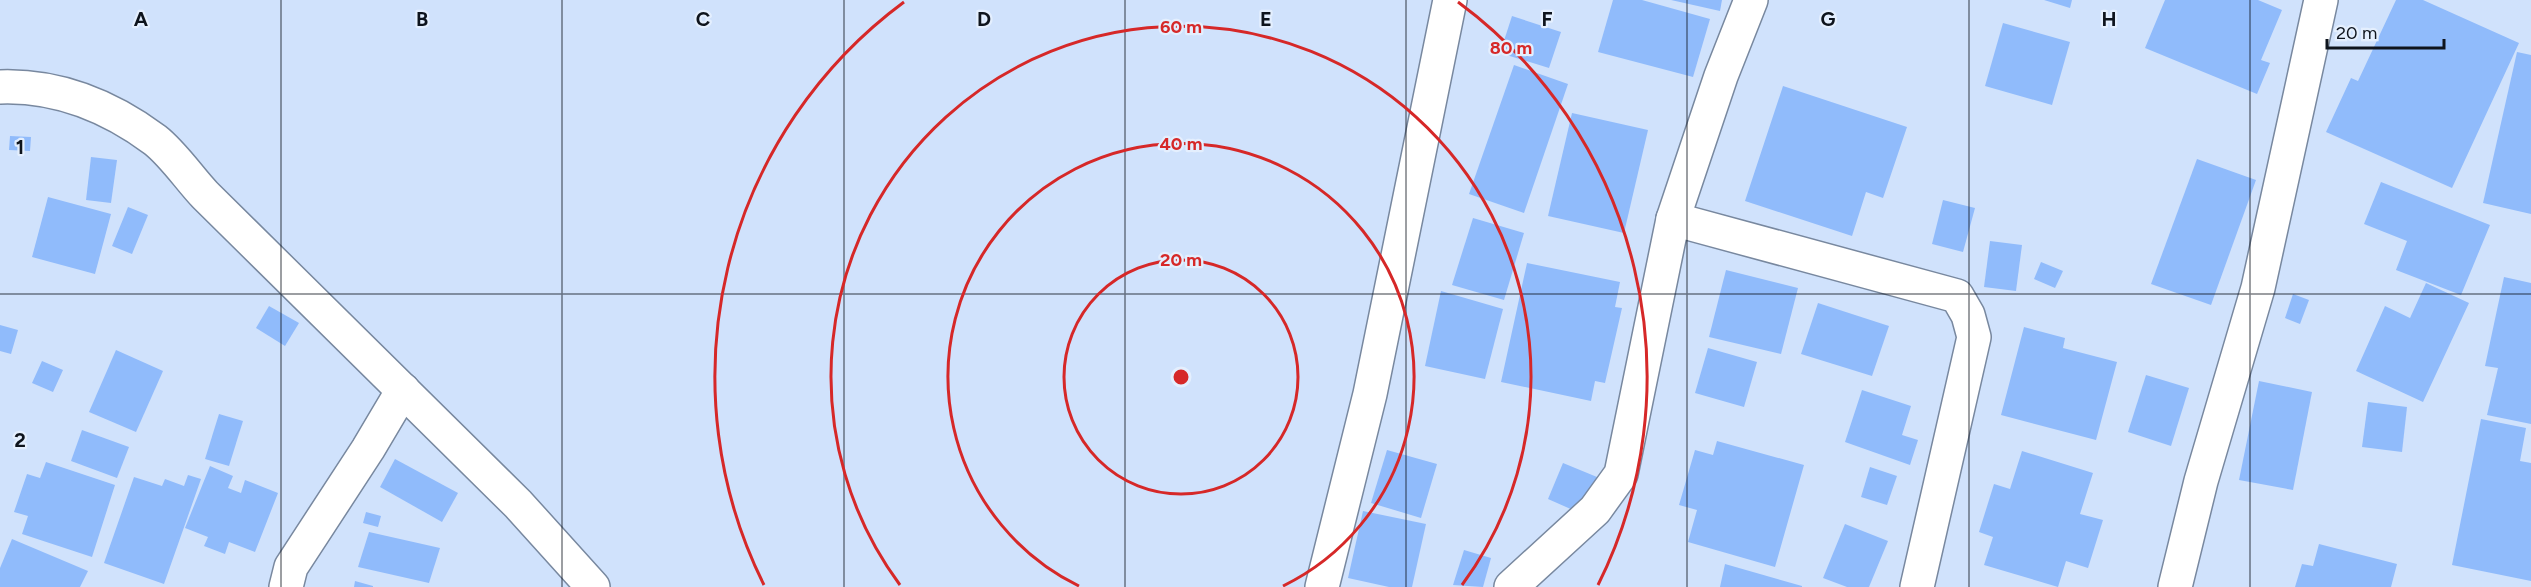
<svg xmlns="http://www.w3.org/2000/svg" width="2531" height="587" font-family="Figtree,sans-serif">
<rect width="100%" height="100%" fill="#d0e2fc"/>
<g fill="#90bbfb">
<path d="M1613 0H1642L1710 19 1693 77 1598 52Z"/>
<path d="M1671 0H1722L1720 11Z"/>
<path d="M2044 0H2072L2070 8Z"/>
<path d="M2165 0H2258L2282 10 2261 60 2270 63 2257 94 2145 48Z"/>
<path d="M2396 0H2423L2519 43 2452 188 2326 132 2351 78 2358 81Z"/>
<path d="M1512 16 1561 32 1549 68 1500 53Z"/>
<path d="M2003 23 2070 42 2052 105 1985 86Z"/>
<path d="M2517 52 2531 55V214L2483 203Z"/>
<path d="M1514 65 1568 84 1524 213 1469 194Z"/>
<path d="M1783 86 1907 127 1883 198 1866 192 1852 236 1745 201Z"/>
<path d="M1572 113 1648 130 1624 233 1548 216Z"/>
<path d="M10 136 31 137 30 151 9 150Z"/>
<path d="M91 157 117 160 111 203 86 200Z"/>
<path d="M2197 159 2256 180 2211 305 2151 284Z"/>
<path d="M2381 182 2490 225 2461 295 2396 270 2407 241 2364 224Z"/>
<path d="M48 197 111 214 95 274 32 257Z"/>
<path d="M1943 200 1975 208 1963 252 1932 244Z"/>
<path d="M128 207 148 215 132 254 112 246Z"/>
<path d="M1473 218 1524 233 1504 300 1452 285Z"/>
<path d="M1990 241 2022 245 2016 291 1984 287Z"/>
<path d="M2041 262 2063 271 2055 288 2034 279Z"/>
<path d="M1527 263 1620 282 1615 307 1622 308 1605 383 1595 381 1591 401 1501 382Z"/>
<path d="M1726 270 1798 288 1781 354 1709 337Z"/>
<path d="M2504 277 2531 283V424L2487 415 2498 368 2485 366Z"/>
<path d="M2426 283 2469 303 2423 402 2356 371 2385 306 2410 318Z"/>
<path d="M1441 291 1503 309 1485 379 1425 366Z"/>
<path d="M2293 294 2309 300 2300 324 2285 318Z"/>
<path d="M1818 303 1889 326 1872 376 1801 354Z"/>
<path d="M269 306 299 323 285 346 256 328Z"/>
<path d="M0 325 18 330 11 354 0 351Z"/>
<path d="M2024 327 2065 338 2063 348 2117 362 2096 440 2001 415Z"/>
<path d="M1708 348 1757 362 1744 407 1695 393Z"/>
<path d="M116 350 163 371 136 432 89 412Z"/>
<path d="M42 361 63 370 53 392 32 383Z"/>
<path d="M2146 375 2189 388 2171 446 2128 432Z"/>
<path d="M2259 381 2312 392 2293 490 2239 480Z"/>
<path d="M1862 390 1911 406 1902 435 1918 440 1910 465 1845 442Z"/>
<path d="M2368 402 2407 407 2402 452 2362 447Z"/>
<path d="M219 414 243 421 229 466 205 459Z"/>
<path d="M2481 419 2526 428 2520 461 2531 463V581L2452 565Z"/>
<path d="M82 430 129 447 117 478 71 461Z"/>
<path d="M1717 441 1804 465 1775 567 1688 542 1697 510 1679 505 1695 450 1713 455Z"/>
<path d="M1387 450 1437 464 1421 518 1371 503Z"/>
<path d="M2022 451 2093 473 2080 514 2103 520 2088 568 2066 561 2058 587 1984 565 1993 537 1979 532 1994 484 2010 489Z"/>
<path d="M395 459 458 493 442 522 380 487Z"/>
<path d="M46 462 115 485 92 557 22 534 28 516 14 512 27 474 40 478Z"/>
<path d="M1563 463 1597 477 1582 514 1548 499Z"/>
<path d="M210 466 233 476 228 488 241 493 245 480 278 493 255 552 229 542 225 554 204 546 208 537 185 528Z"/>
<path d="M1870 467 1897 476 1887 505 1861 497Z"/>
<path d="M188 475 201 479 164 584 104 563 134 477 162 486 165 479 184 486Z"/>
<path d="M1363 511 1426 524 1412 587H1389L1348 578Z"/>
<path d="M366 512 381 516 378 527 363 523Z"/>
<path d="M1845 524 1888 541 1869 587H1847L1823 578Z"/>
<path d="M369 532 440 548 429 583 358 567Z"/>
<path d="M12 539 88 571 80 587H0V568Z"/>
<path d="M2319 544 2397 564 2391 587H2295L2302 564 2313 566Z"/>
<path d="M1464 550 1491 558 1483 587 1453 585Z"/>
<path d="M1725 564 1802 586V587H1720Z"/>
<path d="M355 581 373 586V587H354Z"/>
</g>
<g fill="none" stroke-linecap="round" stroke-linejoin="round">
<defs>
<g id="minor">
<path d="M0 87C57 85 109 106 155 140 173 154 189 178 205 195L518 504 593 587"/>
<path d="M1673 219 1957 296 1968 315 1974 337 1917 587"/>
<path d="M286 587 291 567 368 449 403 390"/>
<path d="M1322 587 1370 394 1450 0"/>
<path d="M1511 587 1595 510 1621 474 1673 219 1721 76 1751 0"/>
<path d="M2175 587 2201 481 2258 288 2321 0"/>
</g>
</defs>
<use href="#minor" stroke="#78889f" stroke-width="36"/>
<use href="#minor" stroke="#fff" stroke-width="33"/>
</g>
<path fill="none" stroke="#0e141d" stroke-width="1.5" stroke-opacity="0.55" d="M281 0V587M562 0V587M844 0V587M1125 0V587M1406 0V587M1687 0V587M1969 0V587M2250 0V587M0 294H2531"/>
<g fill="none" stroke="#d62828" stroke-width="3">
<circle cx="1181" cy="377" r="117"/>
<path d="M1079 586A233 233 0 1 1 1283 586"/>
<path d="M900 585A350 350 0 1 1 1462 585"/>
<path d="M764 585A466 466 0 0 1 904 2M1458 2A466 466 0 0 1 1598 585"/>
</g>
<g font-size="20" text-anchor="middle" font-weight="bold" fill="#0e141d" stroke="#e4effe" stroke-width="4.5" stroke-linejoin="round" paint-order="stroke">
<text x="141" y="26">A</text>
<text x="422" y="26">B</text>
<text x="703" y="26">C</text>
<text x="984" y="26">D</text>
<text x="1266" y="26">E</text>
<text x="1547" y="26">F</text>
<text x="1828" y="26">G</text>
<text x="2109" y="26">H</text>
<text x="20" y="154">1</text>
<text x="20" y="447">2</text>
</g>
<circle cx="1181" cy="377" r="9" fill="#d62828" stroke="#e4effe" stroke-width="3"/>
<g font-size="18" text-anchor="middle" font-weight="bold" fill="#d62828" stroke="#e4effe" stroke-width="4.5" stroke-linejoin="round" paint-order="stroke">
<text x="1181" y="33">60 m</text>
<text x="1511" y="54">80 m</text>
<text x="1181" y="150">40 m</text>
<text x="1181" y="266">20 m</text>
</g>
<path d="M2327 39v9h117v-9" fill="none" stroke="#0e141d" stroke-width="3"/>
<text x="2336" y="39" font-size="18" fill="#0e141d" stroke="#e4effe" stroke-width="4.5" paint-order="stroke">20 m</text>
</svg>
